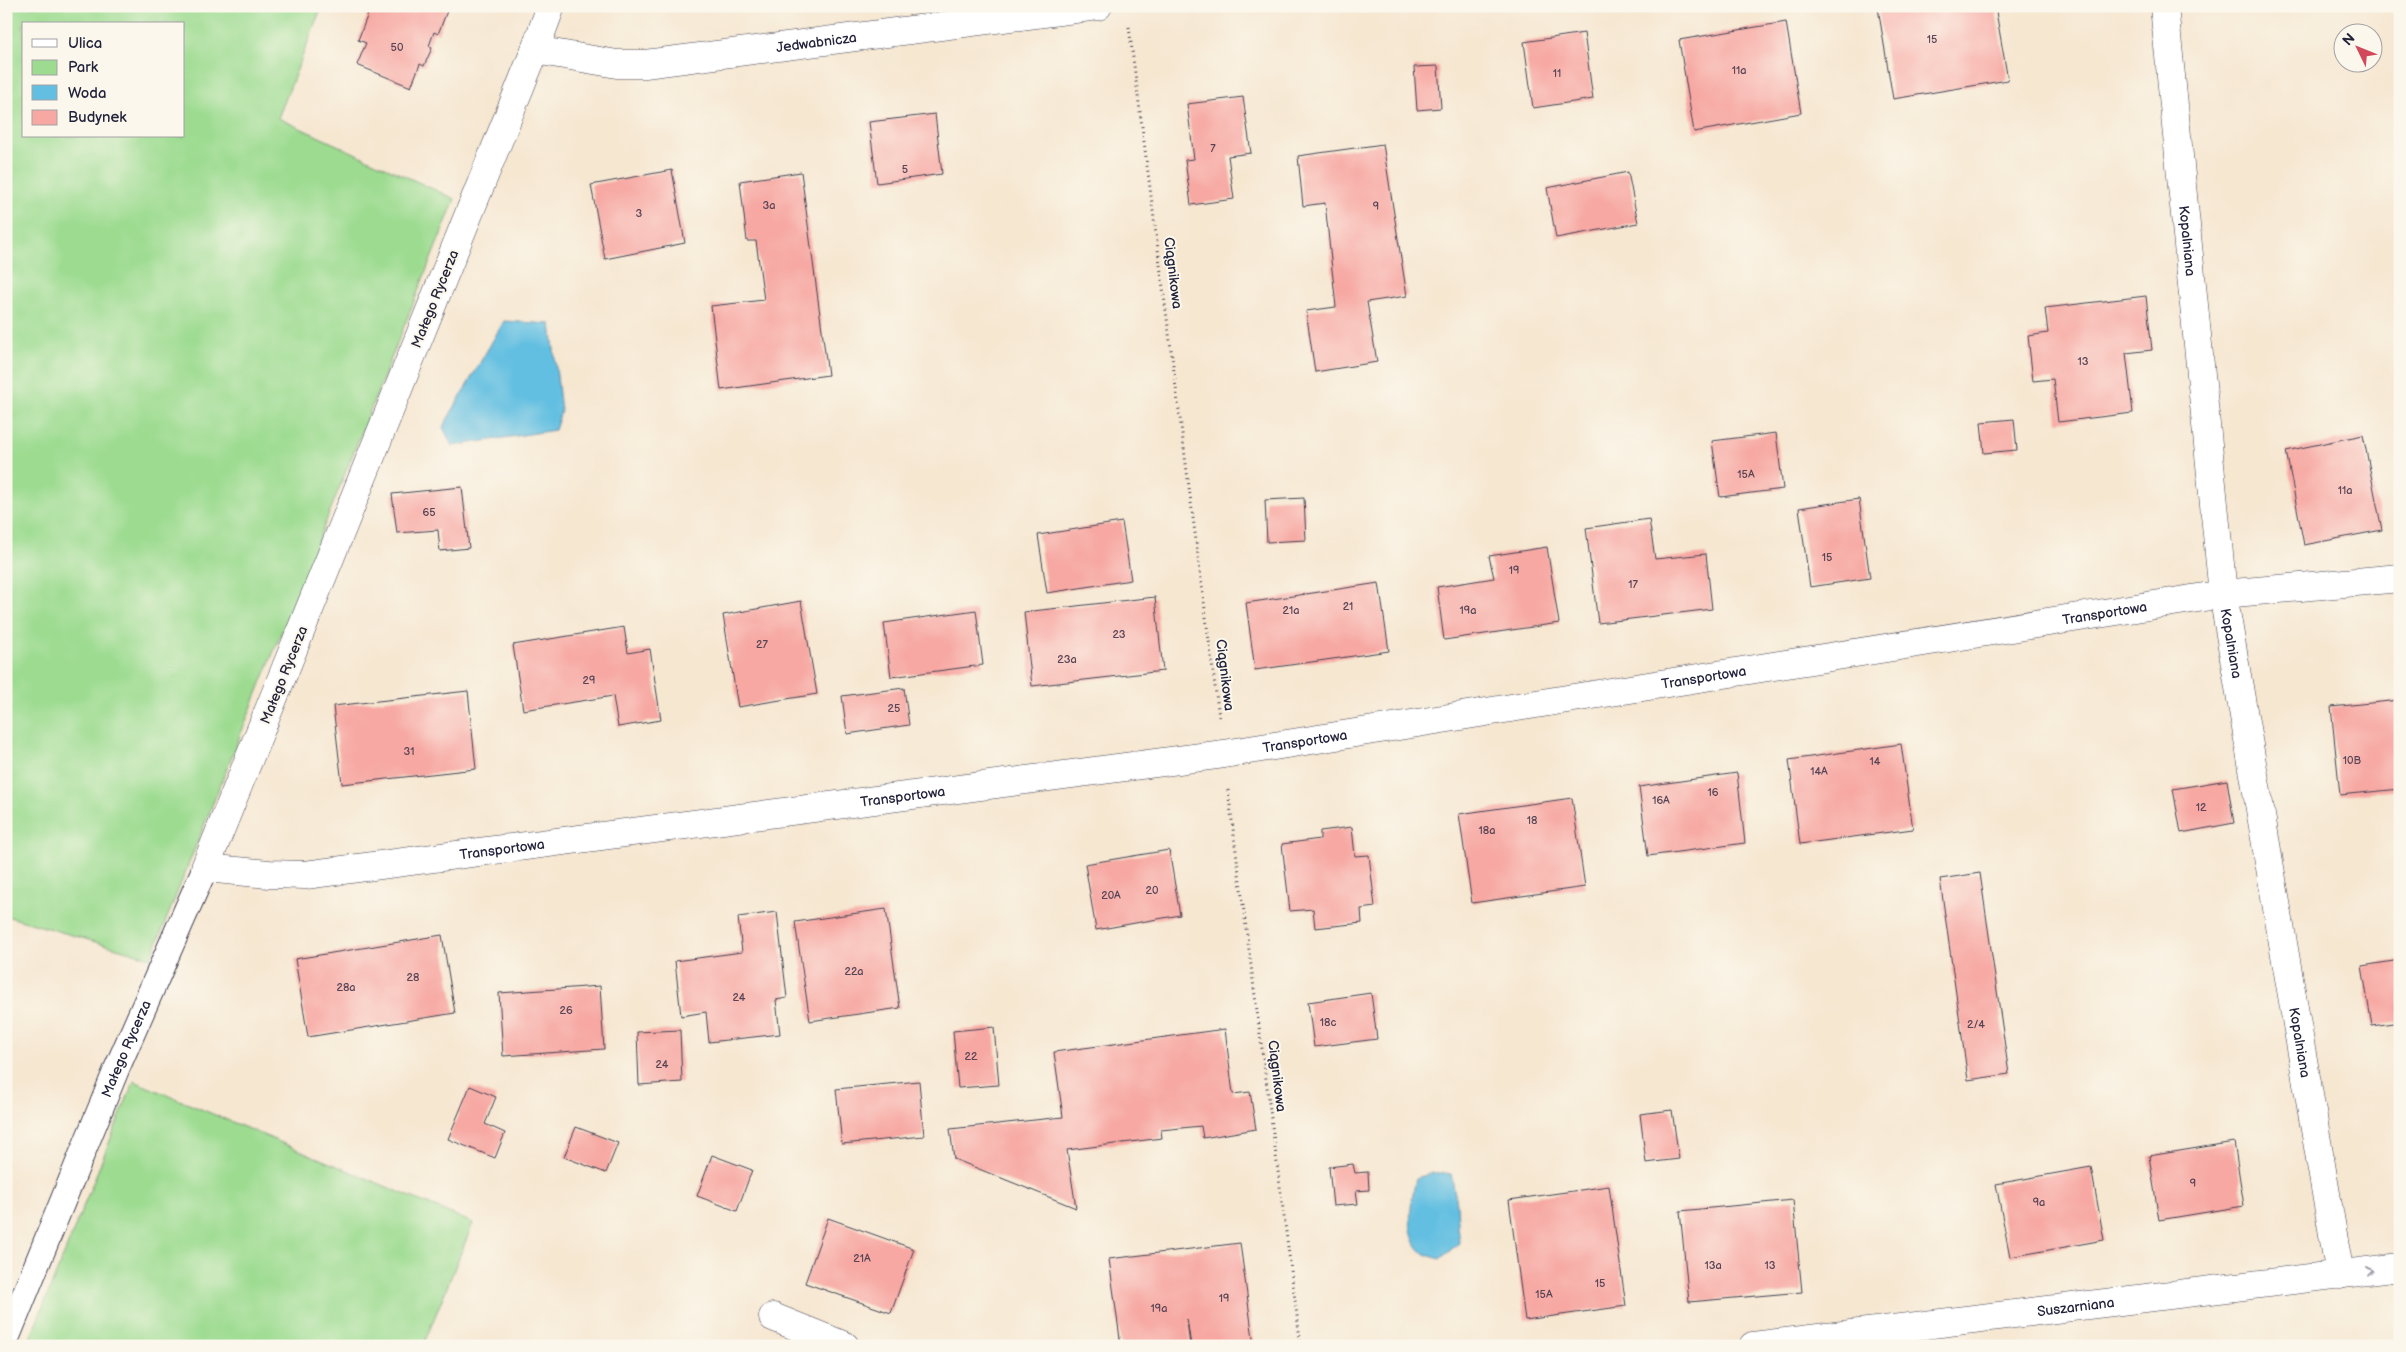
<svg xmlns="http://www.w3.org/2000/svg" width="2406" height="1352" font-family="'Balsamiq Sans',sans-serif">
<rect width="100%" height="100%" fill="#fbf7ec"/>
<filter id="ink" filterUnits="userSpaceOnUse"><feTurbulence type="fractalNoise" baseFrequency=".02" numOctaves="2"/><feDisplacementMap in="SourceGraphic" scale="10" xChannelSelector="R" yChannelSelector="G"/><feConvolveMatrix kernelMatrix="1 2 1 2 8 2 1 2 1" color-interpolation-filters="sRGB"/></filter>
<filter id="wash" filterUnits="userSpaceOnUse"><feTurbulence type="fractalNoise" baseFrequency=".0096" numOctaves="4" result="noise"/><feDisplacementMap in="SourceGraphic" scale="20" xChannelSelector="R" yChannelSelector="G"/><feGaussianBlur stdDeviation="1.12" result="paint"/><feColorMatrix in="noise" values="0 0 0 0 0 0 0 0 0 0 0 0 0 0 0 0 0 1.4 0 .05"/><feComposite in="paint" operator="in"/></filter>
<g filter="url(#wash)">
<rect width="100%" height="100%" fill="#f6e7d1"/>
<g fill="#9cdb90" stroke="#5f7e66" fill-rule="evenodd">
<path d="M6 6H322L278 118 455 199 151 958 6 916ZM24 24H184V136H24Z"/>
<path d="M134 1081 473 1223 423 1346H27Z"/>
</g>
<g fill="#63bfe1" stroke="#42708e">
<path d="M504 321 551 324 561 411 555 430 452 446 443 427Z"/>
<path d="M1433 1173 1451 1174 1457 1204 1459 1243 1440 1259C1435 1257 1426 1256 1422 1252 1403 1235 1412 1199 1416 1178Z"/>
</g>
<g id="blocks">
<g fill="#f7a8a3">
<path d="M371 6H449L438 34 434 32 429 46 432 48 424 66 420 64 411 87 357 65 366 43 358 40Z"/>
<path d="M1888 6H1995L2008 80 1893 99 1878 8Z"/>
<path d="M1786 22 1801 113 1694 132 1679 40Z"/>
<path d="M1584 33 1593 99 1533 108 1524 42Z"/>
<path d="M1438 66 1441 108 1417 110 1414 67Z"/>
<path d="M1243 97 1251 153 1228 156 1234 199 1191 205 1185 160 1194 159 1187 104Z"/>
<path d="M935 114 942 174 877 183 869 122Z"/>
<path d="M1383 144 1407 296 1367 302 1377 362 1315 372 1306 311 1336 307 1325 203 1303 206 1298 156Z"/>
<path d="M672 170 685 243 605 259 591 185Z"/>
<path d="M801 172 828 375 721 390 711 306 764 300 756 241H747L740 181Z"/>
<path d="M1628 172 1638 223 1556 238 1547 188Z"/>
<path d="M2146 296 2152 350 2126 353 2133 413 2058 422 2053 379 2033 381 2028 336 2048 333 2045 308Z"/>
<path d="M2014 419 2017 450 1984 453 1981 422Z"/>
<path d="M1776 433 1783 489 1720 497 1712 441Z"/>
<path d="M2363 435 2382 530 2304 545 2286 451Z"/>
<path d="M462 487 469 548 440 551 438 530 397 533 392 494Z"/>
<path d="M1304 498 1306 540 1267 542 1265 500Z"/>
<path d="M1859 499 1870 578 1810 587 1799 508Z"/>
<path d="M1649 519 1655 559 1706 554 1712 609 1598 623 1586 528Z"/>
<path d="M1122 522 1131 580 1047 593 1038 535Z"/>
<path d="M1547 547 1559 623 1444 640 1437 587 1494 578 1489 556Z"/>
<path d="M1379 583 1389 651 1255 670 1246 603Z"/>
<path d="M1155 597 1163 671 1032 686 1024 612Z"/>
<path d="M801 601 817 694 738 707 723 615Z"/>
<path d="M976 610 983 665 891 677 884 623Z"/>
<path d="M624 627 628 653 650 649 661 720 618 727 613 696 523 710 513 645Z"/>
<path d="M904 688 909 725 847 734 842 696Z"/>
<path d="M468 691 476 769 342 784 333 706Z"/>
<path d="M2400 700V789L2340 795 2331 707Z"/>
<path d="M1901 744 1913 829 1800 844 1789 760Z"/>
<path d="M1737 773 1745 843 1648 856 1639 787Z"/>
<path d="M2227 780 2234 823 2181 833 2173 789Z"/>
<path d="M1572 798 1585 887 1472 903 1459 814Z"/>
<path d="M1352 827 1355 856 1369 855 1375 907 1361 909 1362 923 1315 928 1313 909 1290 911 1282 844 1320 839V831Z"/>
<path d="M1169 850 1180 915 1096 930 1085 864Z"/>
<path d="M1980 873 2009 1074 1968 1080 1940 879Z"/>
<path d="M886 909 900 1008 810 1021 795 922Z"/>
<path d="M777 912 787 998 776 1000 780 1034 709 1042 706 1012 681 1016 675 961 742 952 738 917Z"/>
<path d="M442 935 455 1013 308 1037 295 959Z"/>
<path d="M2400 960V1022L2372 1026 2362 966Z"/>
<path d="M600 986 604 1049 503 1056 499 993Z"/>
<path d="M1371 993 1377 1039 1314 1047 1308 1002Z"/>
<path d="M994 1027 999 1085 958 1088 953 1031Z"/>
<path d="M1225 1029 1233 1094 1250 1092 1256 1129 1203 1138 1201 1126 1161 1130 1162 1138 1067 1150 1076 1208 954 1159 950 1129 1063 1117 1054 1052Z"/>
<path d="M680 1030 682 1082 639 1085 637 1032Z"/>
<path d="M919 1081 924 1136 842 1144 836 1089Z"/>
<path d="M470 1086 496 1097 485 1124 505 1133 495 1158 448 1139Z"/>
<path d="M1672 1110 1679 1159 1646 1163 1640 1114Z"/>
<path d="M576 1127 618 1143 606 1173 564 1157Z"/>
<path d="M2234 1142 2244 1206 2159 1220 2149 1156Z"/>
<path d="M712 1155 752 1170 737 1211 697 1196Z"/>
<path d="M1353 1164 1355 1173 1368 1172 1369 1190 1356 1191 1358 1204 1333 1206 1329 1167Z"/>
<path d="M2091 1167 2104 1240 2010 1257 1996 1184Z"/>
<path d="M1609 1186 1626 1306 1525 1320 1509 1200Z"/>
<path d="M1793 1200 1802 1292 1689 1302 1680 1211Z"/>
<path d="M828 1218 914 1249 891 1313 805 1283Z"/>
<path d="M1240 1243 1254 1346H1191L1187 1319 1190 1346H1121L1109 1259Z"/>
</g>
</g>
</g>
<g filter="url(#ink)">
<use href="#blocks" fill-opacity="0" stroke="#424052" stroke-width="1"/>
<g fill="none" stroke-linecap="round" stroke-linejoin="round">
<defs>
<g id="lane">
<path id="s1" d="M6 1340 117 1068 205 868"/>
</g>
<g id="street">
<path id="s2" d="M551 6 535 50 205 868 269 874 305 875 1224 754 2223 594 2400 578"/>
<path id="s3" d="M2164 6 2223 594 2340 1275"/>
<path id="s4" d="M535 50 617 64H645L1098 6"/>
<path d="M773 1317 845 1346"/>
<path id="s5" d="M1753 1346 2400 1267"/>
</g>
</defs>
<use href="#lane" stroke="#424052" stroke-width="27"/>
<use href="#street" stroke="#424052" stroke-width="29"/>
<g stroke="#424052" stroke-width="3" stroke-dasharray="1 4" stroke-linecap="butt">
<path d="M1129 27 1219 717"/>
<path d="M1228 790 1301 1346"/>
</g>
<use href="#lane" stroke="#fff" stroke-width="25"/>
<use href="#street" stroke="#fff" stroke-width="28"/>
</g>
<defs><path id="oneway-chevron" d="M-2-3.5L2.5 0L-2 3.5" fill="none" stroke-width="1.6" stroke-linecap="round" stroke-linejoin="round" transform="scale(1.25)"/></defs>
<use stroke="#9c9ca7" href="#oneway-chevron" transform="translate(2370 1271) rotate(-7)"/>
</g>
<g text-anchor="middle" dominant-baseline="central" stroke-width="4" stroke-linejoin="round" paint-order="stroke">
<g font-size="11" fill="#574455">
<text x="1932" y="39">15</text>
<text x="397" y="47">50</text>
<text x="1739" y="70">11a</text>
<text x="1557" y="73">11</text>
<text x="1213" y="148">7</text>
<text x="905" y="169">5</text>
<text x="769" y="205">3a</text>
<text x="1376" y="206">9</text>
<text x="639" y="213">3</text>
<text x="2083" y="361">13</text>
<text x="1746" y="474">15A</text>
<text x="2345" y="490">11a</text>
<text x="429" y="512">65</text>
<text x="1827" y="557">15</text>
<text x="1514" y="570">19</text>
<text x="1633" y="584">17</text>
<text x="1348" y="606">21</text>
<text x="1291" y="610">21a</text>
<text x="1468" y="610">19a</text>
<text x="1119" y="634">23</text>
<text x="762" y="644">27</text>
<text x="1067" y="659">23a</text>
<text x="589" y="680">29</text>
<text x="894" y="708">25</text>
<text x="409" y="751">31</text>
<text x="2352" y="760">10B</text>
<text x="1875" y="761">14</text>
<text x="1819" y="771">14A</text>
<text x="1713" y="792">16</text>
<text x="1661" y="800">16A</text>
<text x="2201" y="807">12</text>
<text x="1532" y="820">18</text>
<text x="1487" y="830">18a</text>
<text x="1152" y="890">20</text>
<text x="1111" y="895">20A</text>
<text x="854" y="971">22a</text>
<text x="413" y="977">28</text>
<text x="346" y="987">28a</text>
<text x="739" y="997">24</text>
<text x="566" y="1010">26</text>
<text x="1328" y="1022">18c</text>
<text x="1976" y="1024">2/4</text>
<text x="971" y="1056">22</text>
<text x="662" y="1064">24</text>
<text x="2193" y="1183">9</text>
<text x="2039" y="1202">9a</text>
<text x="862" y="1258">21A</text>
<text x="1713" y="1265">13a</text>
<text x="1770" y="1265">13</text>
<text x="1600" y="1283">15</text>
<text x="1544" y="1294">15A</text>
<text x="1224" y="1298">19</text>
<text x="1159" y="1308">19a</text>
</g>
<g font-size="14" fill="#22223b" stroke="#fbf7ec">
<text stroke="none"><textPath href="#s4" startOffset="284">Jedwabnicza</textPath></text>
<text stroke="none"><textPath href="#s3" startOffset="236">Kopalniana</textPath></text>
<text transform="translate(1173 273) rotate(83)">Ciągnikowa</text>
<text transform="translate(435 299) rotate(-68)">Małego Rycerza</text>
<text stroke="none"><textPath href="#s2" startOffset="2848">Transportowa</textPath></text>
<text stroke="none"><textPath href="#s3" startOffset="641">Kopalniana</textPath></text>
<text transform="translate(284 675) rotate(-68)">Małego Rycerza</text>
<text transform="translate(1225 675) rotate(83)">Ciągnikowa</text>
<text stroke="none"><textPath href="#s2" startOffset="2442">Transportowa</textPath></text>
<text stroke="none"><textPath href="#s2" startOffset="2038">Transportowa</textPath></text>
<text stroke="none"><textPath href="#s2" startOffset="1632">Transportowa</textPath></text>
<text stroke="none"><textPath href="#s2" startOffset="1228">Transportowa</textPath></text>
<text stroke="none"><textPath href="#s3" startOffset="1046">Kopalniana</textPath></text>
<text stroke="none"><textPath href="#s1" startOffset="315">Małego Rycerza</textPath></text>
<text transform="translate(1277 1076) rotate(83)">Ciągnikowa</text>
<text stroke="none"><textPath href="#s5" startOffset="325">Suszarniana</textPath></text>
</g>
</g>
<rect width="2406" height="1352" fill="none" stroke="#fbf7ec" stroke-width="25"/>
<rect x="22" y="22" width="162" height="115" fill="#fbf7ec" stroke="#a4a2a5"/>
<rect x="32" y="39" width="25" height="8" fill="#ffffff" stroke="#a4a2a5"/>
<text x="68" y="48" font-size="15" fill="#22223b">Ulica</text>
<rect x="32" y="60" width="25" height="15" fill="#9cdb90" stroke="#a4a2a5"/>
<text x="68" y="72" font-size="15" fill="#22223b">Park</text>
<rect x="32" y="85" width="25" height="15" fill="#63bfe1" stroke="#a4a2a5"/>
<text x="68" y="98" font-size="15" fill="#22223b">Woda</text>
<rect x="32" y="110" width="25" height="15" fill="#f7a8a3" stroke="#a4a2a5"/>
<text x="68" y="122" font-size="15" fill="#22223b">Budynek</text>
<g transform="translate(2358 48) rotate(313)"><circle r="24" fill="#fbf7ec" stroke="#a4a2a5"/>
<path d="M0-4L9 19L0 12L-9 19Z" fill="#d1495b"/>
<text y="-8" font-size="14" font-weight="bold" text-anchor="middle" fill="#22223b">N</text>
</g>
</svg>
